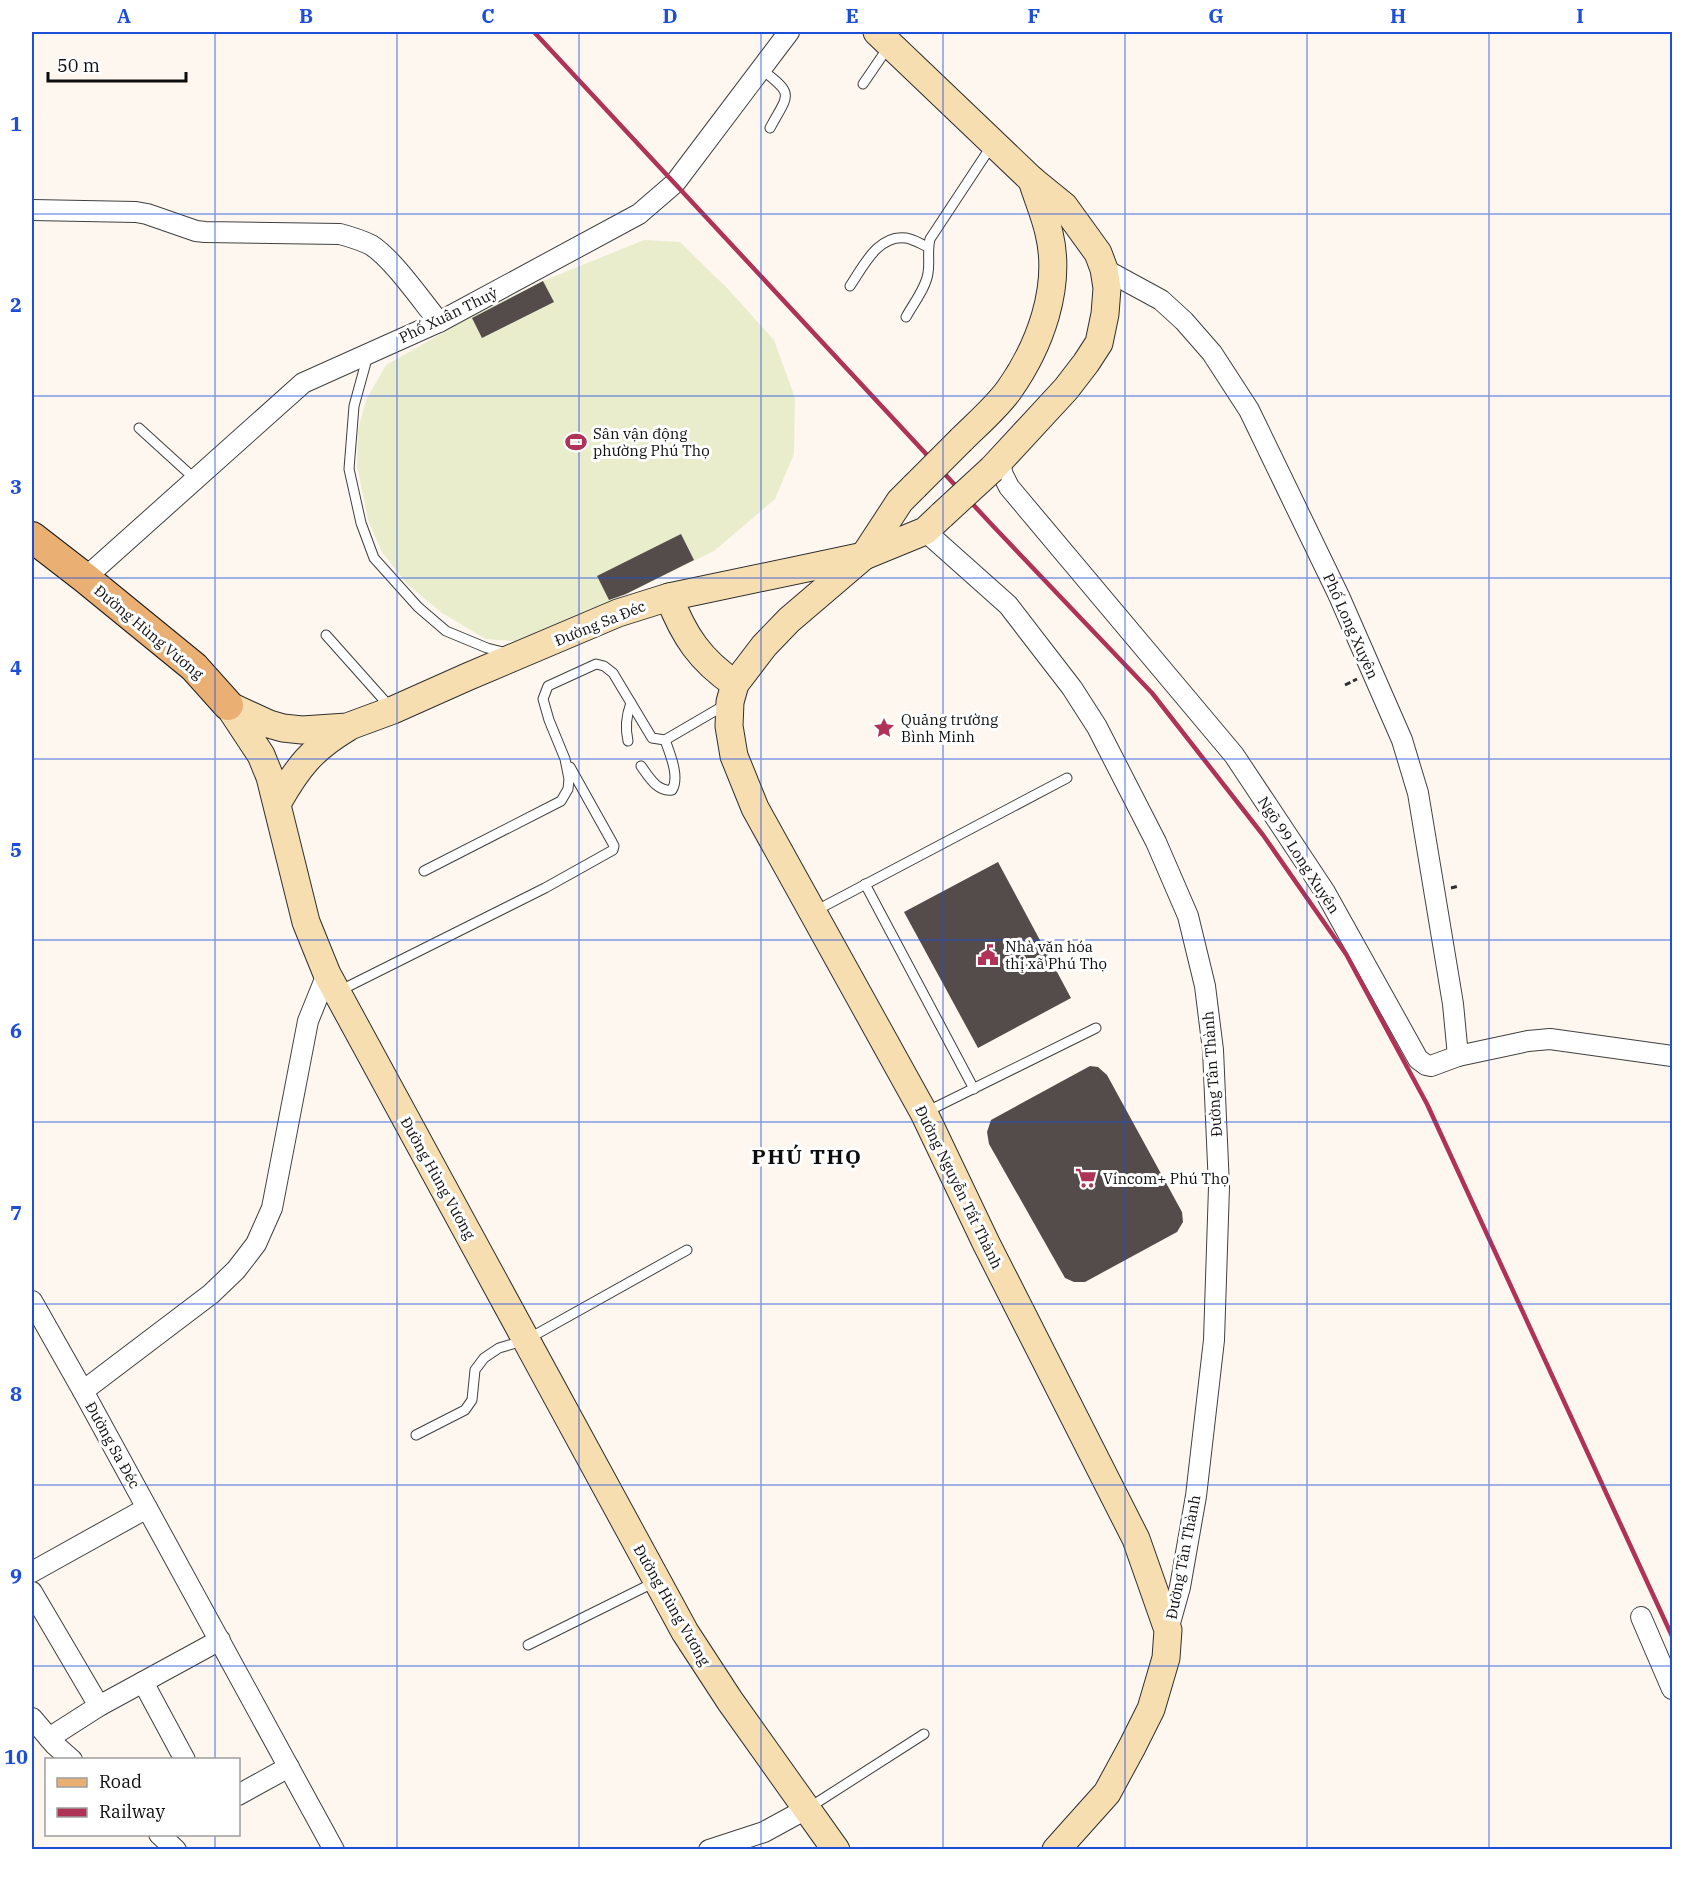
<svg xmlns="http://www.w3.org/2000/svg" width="1704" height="1881" font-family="'IBM Plex Serif',serif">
<rect width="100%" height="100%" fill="#fdf7ef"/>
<path fill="#e9edcc" d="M644 240 680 242 729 290 774 340 795 398 794 454 775 499 714 551 610 602 526 642 486 639 442 613 407 584 382 552 368 520 357 465 358 430 366 400 386 365 471 317 543 281Z"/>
<g fill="#544c4a">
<path d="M543 281 554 302 482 338 472 318Z"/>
<path d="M681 534 694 560 626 594 609 600 597 576Z"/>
<path d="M998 862 1071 998 978 1048 904 912Z"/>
<path d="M1090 1066 1098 1067 1107 1075 1182 1212 1183 1222 1177 1232 1085 1282H1074L1065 1278 989 1144 987 1132 991 1120Z"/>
</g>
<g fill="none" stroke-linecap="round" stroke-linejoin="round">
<defs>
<g id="lane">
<path d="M761 69C795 95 789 93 770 128"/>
<path d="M863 84 889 46"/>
<path d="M850 286C863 267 878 234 906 238 913 239 921 244 928 247"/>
<path d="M906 317C913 304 926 288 928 273 930 262 927 251 930 239L992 145"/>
<path d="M368 355 354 406 349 469 361 523 374 558 418 607 446 631 487 648 507 653"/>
<path d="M139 428 195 479"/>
<path d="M326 635 391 708"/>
<path d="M628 741C625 728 626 716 631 703"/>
<path d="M641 766C649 777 657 792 672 790 680 777 670 754 665 740"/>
<path d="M424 871 561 801 568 789 569 779 565 759 549 720 543 699 548 686 596 664 604 666 613 673 652 738 665 740 725 705"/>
<path d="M865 884 974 1089"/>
<path d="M815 911 1067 778"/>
<path d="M339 991 545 888 613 850 614 846 612 842 570 767"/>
<path d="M926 1112 1096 1028"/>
<path d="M416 1435 465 1410 472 1400 475 1370 484 1358 499 1348 526 1340 687 1250"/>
<path d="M528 1645 655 1582"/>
<path d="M810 1807 924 1734"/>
</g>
<g id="street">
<path d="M32 210 136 212 147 214 196 231 205 232 340 234C351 237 361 240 371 245 393 259 422 301 439 322"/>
<path d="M1104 269 1161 300 1184 321 1212 353 1249 410 1339 596 1402 740 1418 793 1453 1004 1458 1056"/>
<path d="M999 461 1003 475 1009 487 1234 755 1325 892 1418 1059 1426 1065 1431 1066 1458 1056 1528 1041 1550 1039 1672 1056"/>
<path d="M925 531 1008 605 1072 688 1097 727 1156 842 1188 916 1205 986 1213 1050 1219 1187 1214 1340 1196 1496 1180 1587 1168 1630"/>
<path d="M85 578 303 383 439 322 639 214 675 183 789 32"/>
<path d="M32 1301 83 1391 334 1850"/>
<path d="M83 1391 211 1294 236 1270 256 1244 272 1208 308 1021 327 974"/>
<path d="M32 1572 147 1508"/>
<path d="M32 1592 99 1706"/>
<path d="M1641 1617 1672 1689"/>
<path d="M143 1682 185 1760"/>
<path d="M32 1718 55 1745 72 1760"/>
<path d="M49 1738 99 1706 220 1640"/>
<path d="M238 1795 289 1767"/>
<path d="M159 1834 176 1850"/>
<path d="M709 1850 764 1832 808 1808"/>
</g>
<g id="secondary">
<path d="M877 32 1032 180 1064 206 1098 253 1104 269 1107 288 1105 314 1099 343 1086 363 1066 389 992 469"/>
<path d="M961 440C977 424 996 408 1009 390 1040 346 1062 287 1049 233 1045 215 1037 197 1032 180"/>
<path d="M915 486 900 501 864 556 789 620 764 646 735 684 730 702 729 726 734 756 755 808 924 1113 986 1243 1136 1539 1168 1630 1166 1658 1151 1709 1132 1747 1107 1793 1056 1850"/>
<path d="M669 597C684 636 700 660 735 684"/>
<path d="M228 705 261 755 270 777 306 922 327 974 685 1632 730 1701 836 1850"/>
<path d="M230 706 269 724 283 728 302 730 347 727 393 710 467 677 618 613 669 597 864 556 925 531 942 515"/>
<path d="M278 802C298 767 312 749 347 728"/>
</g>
<path id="primary" d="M32 537 85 578 194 667 228 705"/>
</defs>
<use href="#lane" stroke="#404040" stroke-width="11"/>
<use href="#street" stroke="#404040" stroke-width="22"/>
<use href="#secondary" stroke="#2f2f2f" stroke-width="29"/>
<use href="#primary" stroke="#1e1e1e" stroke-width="32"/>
<g stroke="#2f2f2f" stroke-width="3" stroke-dasharray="6 3" stroke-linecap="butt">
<path d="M1345 685 1357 679"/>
<path d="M1451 888 1459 886"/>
</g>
<use href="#lane" stroke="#fff" stroke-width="9"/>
<use href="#street" stroke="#fff" stroke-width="20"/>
<use href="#secondary" stroke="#f7deb0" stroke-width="27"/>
<use href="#primary" stroke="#eaaf72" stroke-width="30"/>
<path stroke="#af3357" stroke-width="4.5" d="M534 32 993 526 1152 693 1263 835 1346 954 1427 1104 1672 1636"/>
<defs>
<g id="secondary-bridge">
<path d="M915 486 961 440"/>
<path d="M942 515 992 469"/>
</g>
</defs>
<use href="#secondary-bridge" stroke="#2f2f2f" stroke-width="29" stroke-linecap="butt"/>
<use href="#secondary-bridge" stroke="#f7deb0" stroke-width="27"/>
</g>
<path fill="none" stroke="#1d4ed8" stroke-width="1.5" stroke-opacity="0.55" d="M215 32V1760M397 32V1850M579 32V1850M761 32V1850M943 32V1850M1125 32V1850M1307 32V1850M1489 32V1850M32 214H1672M32 396H1672M32 578H1672M32 759H1672M32 940H1672M32 1122H1672M32 1304H1672M32 1485H1672M32 1666H1672M215 1834V1850"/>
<defs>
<symbol id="stadium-bare" viewBox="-9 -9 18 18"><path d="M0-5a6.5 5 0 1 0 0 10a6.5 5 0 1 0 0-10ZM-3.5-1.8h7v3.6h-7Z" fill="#af3357" stroke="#fff" stroke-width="2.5" paint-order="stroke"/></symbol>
<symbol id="sight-bare" viewBox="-9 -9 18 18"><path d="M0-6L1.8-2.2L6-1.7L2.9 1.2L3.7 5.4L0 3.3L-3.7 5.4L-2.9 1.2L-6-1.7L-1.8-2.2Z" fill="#af3357" stroke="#fff" stroke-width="2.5" paint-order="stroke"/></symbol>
<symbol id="civic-bare" viewBox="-9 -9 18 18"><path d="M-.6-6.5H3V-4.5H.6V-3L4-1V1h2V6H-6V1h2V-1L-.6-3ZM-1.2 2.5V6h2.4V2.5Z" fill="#af3357" stroke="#fff" stroke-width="2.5" paint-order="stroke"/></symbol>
<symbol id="supermarket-bare" viewBox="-9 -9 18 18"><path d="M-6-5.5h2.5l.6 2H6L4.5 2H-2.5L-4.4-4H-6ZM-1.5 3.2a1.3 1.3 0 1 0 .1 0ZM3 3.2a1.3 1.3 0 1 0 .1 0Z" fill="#af3357" stroke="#fff" stroke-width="2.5" paint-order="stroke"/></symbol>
</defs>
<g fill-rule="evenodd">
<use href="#stadium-bare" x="561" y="427" width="30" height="30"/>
<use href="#sight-bare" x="869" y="713" width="30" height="30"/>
<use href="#civic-bare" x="973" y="940" width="30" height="30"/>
<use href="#supermarket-bare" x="1071" y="1163" width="30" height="30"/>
</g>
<g text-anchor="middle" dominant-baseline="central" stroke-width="6" stroke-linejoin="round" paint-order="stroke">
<g font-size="15" fill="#0d0d0d" stroke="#fff">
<text transform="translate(448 315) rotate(-26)">Phố Xuân Thuỷ</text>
<text transform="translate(600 623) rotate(-22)">Đường Sa Đéc</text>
<text transform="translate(1351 626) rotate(66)">Phố Long Xuyên</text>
<text transform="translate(149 632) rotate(40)">Đường Hùng Vương</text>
<text transform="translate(1299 855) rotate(57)">Ngõ 99 Long Xuyên</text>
<text transform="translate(1212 1074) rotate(-94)">Đường Tân Thành</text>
<text transform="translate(438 1178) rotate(61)">Đường Hùng Vương</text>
<text transform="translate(959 1187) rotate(64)">Đường Nguyễn Tất Thành</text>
<text transform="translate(113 1445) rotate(61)">Đường Sa Đéc</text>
<text transform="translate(1183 1557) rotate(-79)">Đường Tân Thành</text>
<text transform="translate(672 1605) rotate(60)">Đường Hùng Vương</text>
</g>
<g font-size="15" fill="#0d0d0d" stroke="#fff" text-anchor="start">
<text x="593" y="433">Sân vận động<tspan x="593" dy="17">phường Phú Thọ</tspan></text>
<text x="901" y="719">Quảng trường<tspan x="901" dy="17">Bình Minh</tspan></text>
<text x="1005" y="946">Nhà văn hóa<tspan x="1005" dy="17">thị xã Phú Thọ</tspan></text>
<text x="1103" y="1178">Vincom+ Phú Thọ</text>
</g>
<g font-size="21" font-weight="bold" letter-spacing="1.5" fill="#0d0d0d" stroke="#fff">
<text x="807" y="1156">PHÚ THỌ</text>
</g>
</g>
<rect width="1704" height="1881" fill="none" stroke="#ffffff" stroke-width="66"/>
<rect x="45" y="1758" width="195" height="78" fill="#ffffff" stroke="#9e9e9e" stroke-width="1.5"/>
<rect x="57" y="1778" width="30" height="9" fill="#eaaf72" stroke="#9e9e9e" stroke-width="1.5"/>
<text x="99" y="1788" font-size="18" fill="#0d0d0d">Road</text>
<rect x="57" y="1808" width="30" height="9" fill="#af3357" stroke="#9e9e9e" stroke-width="1.5"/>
<text x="99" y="1818" font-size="18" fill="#0d0d0d">Railway</text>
<path d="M48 72v9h138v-9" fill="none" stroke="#0d0d0d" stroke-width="3"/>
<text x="57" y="72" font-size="18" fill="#0d0d0d" stroke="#ffffff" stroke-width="4.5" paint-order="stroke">50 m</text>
<rect x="33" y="33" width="1638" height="1815" fill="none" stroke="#1d4ed8" stroke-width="2"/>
<g font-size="20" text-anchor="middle" font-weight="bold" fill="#1d4ed8">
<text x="124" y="23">A</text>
<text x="306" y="23">B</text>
<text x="488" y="23">C</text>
<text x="670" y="23">D</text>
<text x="852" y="23">E</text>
<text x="1034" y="23">F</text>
<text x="1216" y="23">G</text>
<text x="1398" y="23">H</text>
<text x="1580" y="23">I</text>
<text x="16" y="131">1</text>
<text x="16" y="312">2</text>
<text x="16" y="494">3</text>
<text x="16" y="675">4</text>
<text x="16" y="857">5</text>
<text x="16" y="1038">6</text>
<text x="16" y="1220">7</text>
<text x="16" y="1401">8</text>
<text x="16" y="1583">9</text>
<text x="16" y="1764">10</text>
</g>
</svg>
